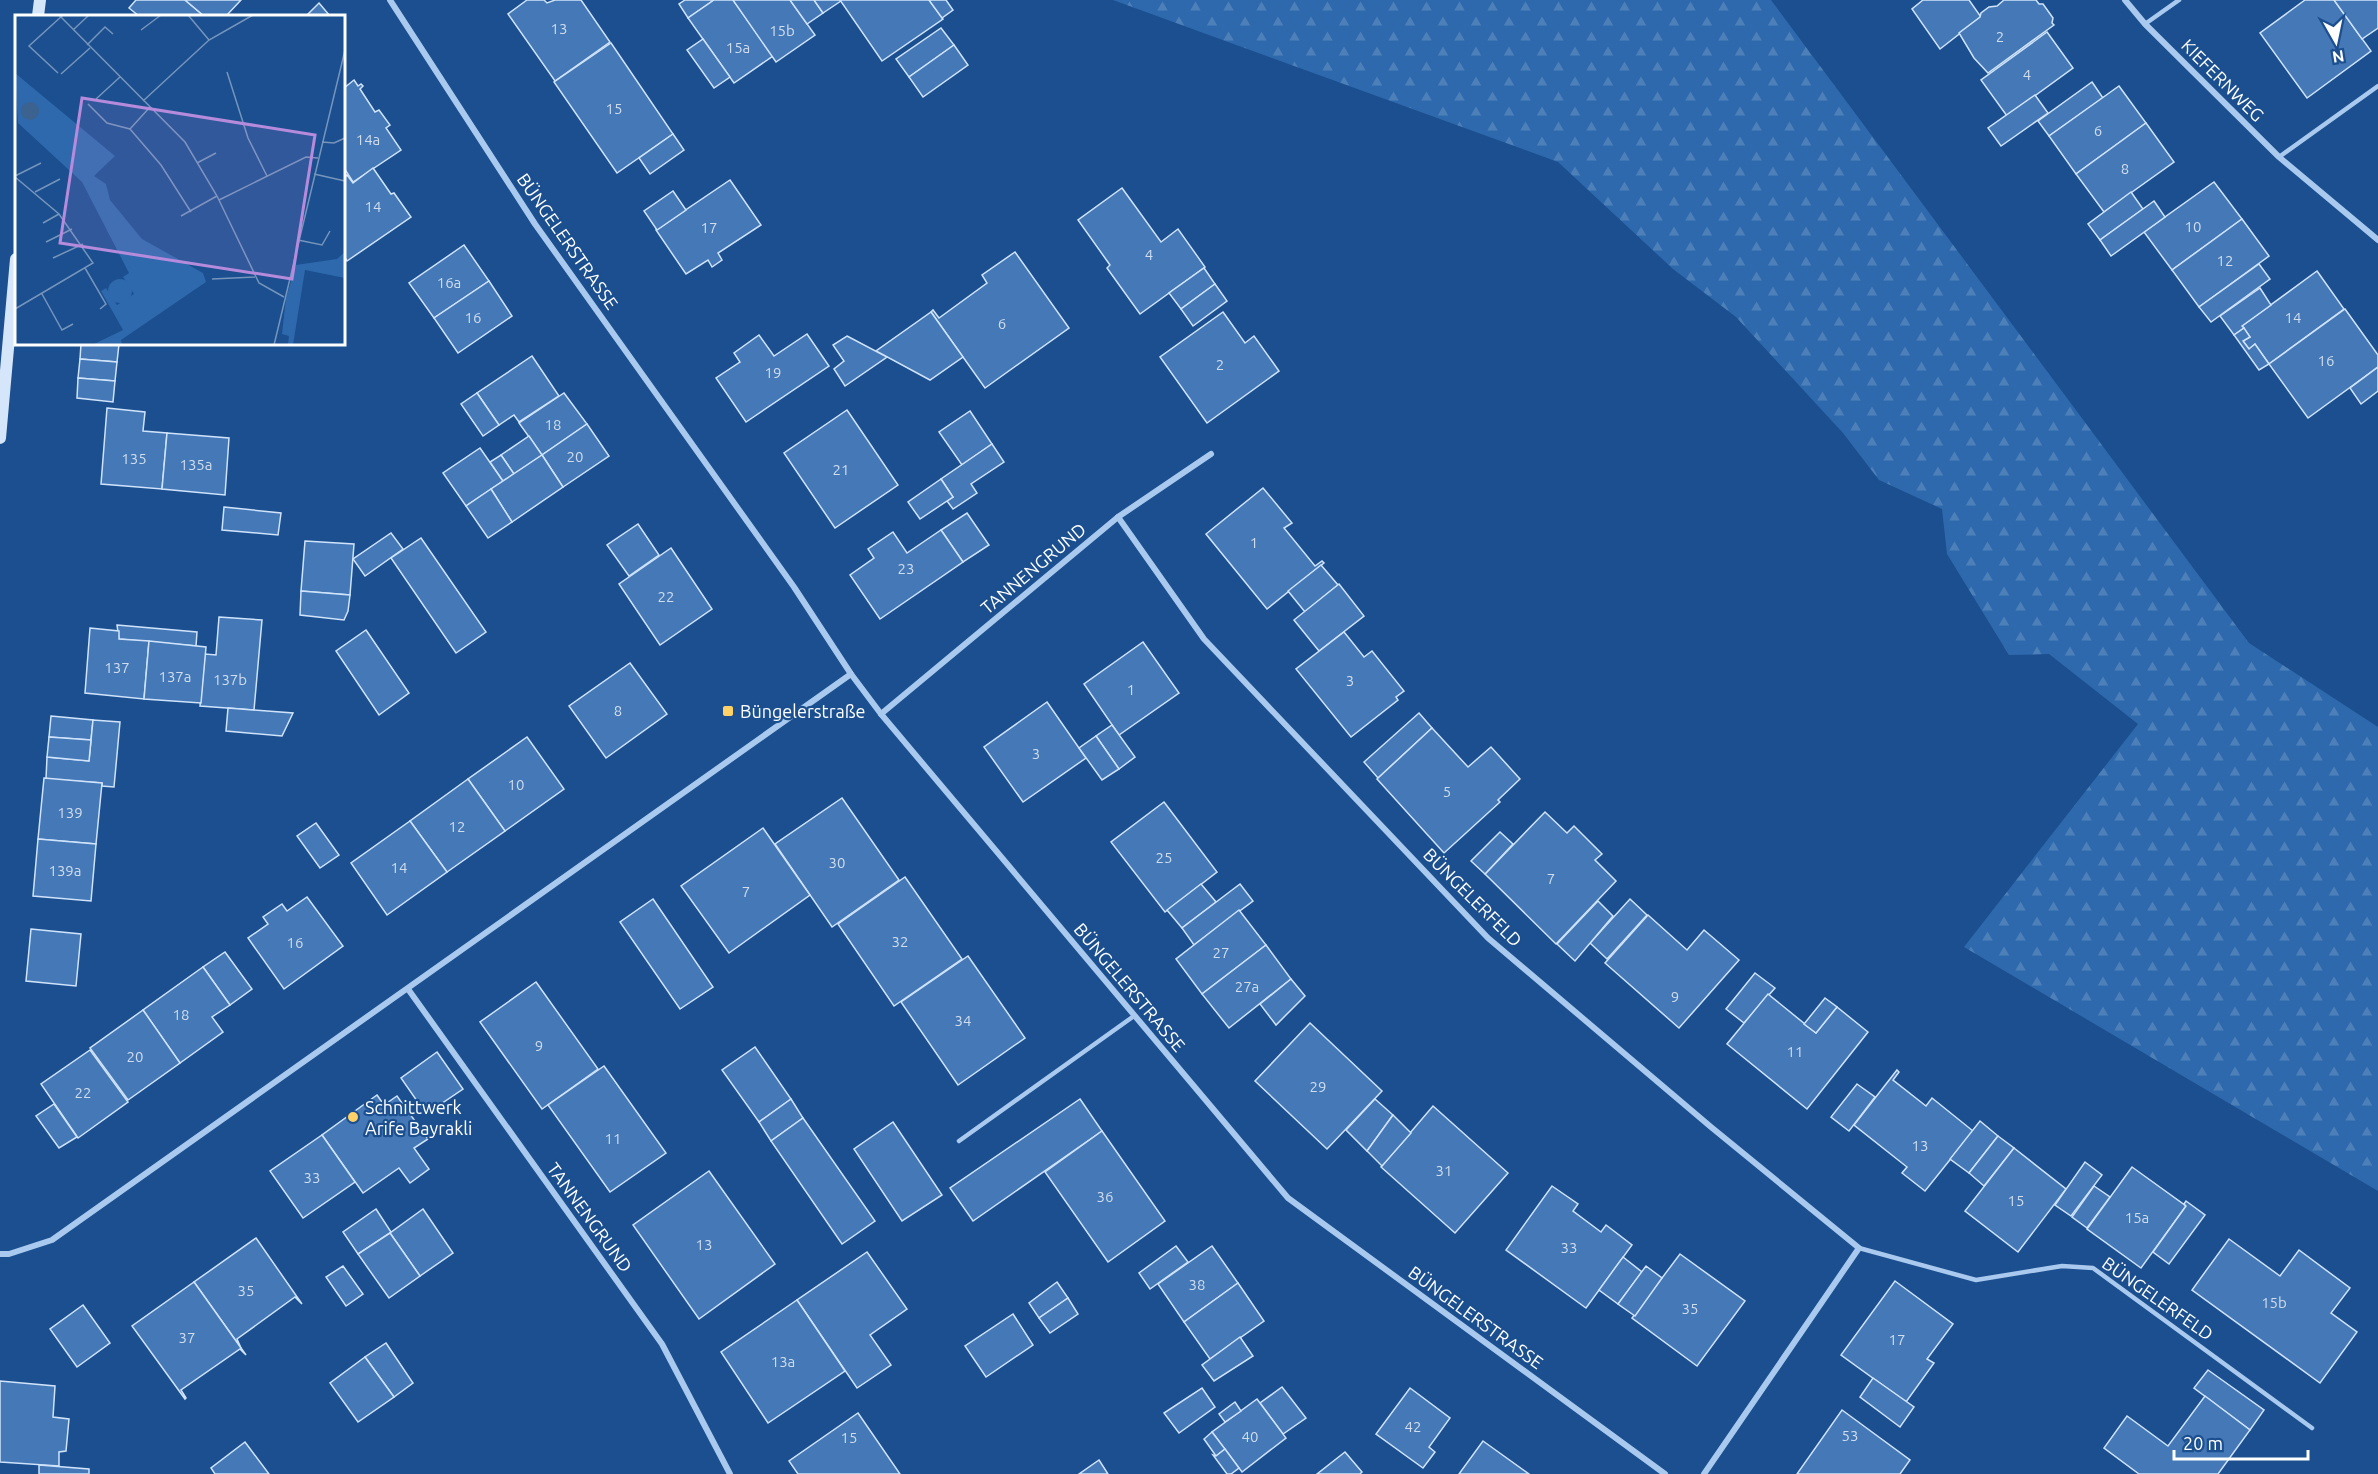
<svg xmlns="http://www.w3.org/2000/svg" width="2378" height="1474" font-family="Ubuntu,sans-serif">
<defs>
<pattern id="forest-firs" width="22" height="20" patternUnits="userSpaceOnUse" patternTransform="scale(1.5)"><rect width="22" height="20" fill="#2e69ad"/><path d="M5 1l3.5 6h-7zM16 11l3.5 6h-7z" fill="#4d80b9"/></pattern>
</defs>
<rect width="100%" height="100%" fill="#1b4f8f"/>
<path fill="url(#forest-firs)" d="M1113 0H1771L2249 643 2378 727V1191L1964 947 2138 724 2049 654 2009 655 1947 554 1942 509 1879 480 1843 433 1736 317 1673 269 1558 162Z"/>
<g fill="#4478b7" stroke="#cfe3fa" stroke-width="1.5">
<path d="M136 0H185L204 16H139L129 8Z"/>
<path d="M185 0H241L226 16H204Z"/>
<path d="M527 0H544L547 3 555 0H581L610 42 555 81 508 14Z"/>
<path d="M685 0H714L688 18 679 4Z"/>
<path d="M714 0H733L773 56 734 83 688 18Z"/>
<path d="M733 0H790L815 35 776 62Z"/>
<path d="M790 0H814L823 13 807 24Z"/>
<path d="M814 0H840L841 1 823 13Z"/>
<path d="M840 0H929L943 19 882 61Z"/>
<path d="M929 0H946L953 10 942 18Z"/>
<path d="M1923 0H1969L1981 17 1940 49 1912 9Z"/>
<path d="M2004 0H2036L2039 4H2043L2053 18 2052 23 2054 25 1988 73 1974 58 1959 33 1980 17 1981 13 1989 7 1997 6Z"/>
<path d="M2305 0H2334L2371 51 2307 98 2260 33Z"/>
<path d="M2334 0H2378V28L2362 39Z"/>
<path d="M319 3 330 16H306Z"/>
<path d="M941 28 954 45 909 77 896 59Z"/>
<path d="M2047 32 2073 68 2007 116 1981 80Z"/>
<path d="M703 39 730 77 714 88 687 50Z"/>
<path d="M611 43 673 134 617 173 554 82Z"/>
<path d="M954 45 968 65 923 97 909 77Z"/>
<path d="M354 80 358 86 361 84 363 86 360 89 375 112 379 110 390 125 386 128 401 150 353 182 344 168V88Z"/>
<path d="M2092 82 2103 98 2049 136 2038 121Z"/>
<path d="M2119 86 2146 123 2076 174 2049 136Z"/>
<path d="M2035 95 2048 113 2001 146 1988 128Z"/>
<path d="M2146 123 2174 162 2104 212 2076 174Z"/>
<path d="M673 134 684 150 650 174 639 158Z"/>
<path d="M373 168 391 194 394 193 411 217 347 261 344 256V178L347 175 353 183Z"/>
<path d="M730 180 761 225 718 253 722 260 712 267 708 260 686 274 656 230Z"/>
<path d="M2214 182 2242 219 2172 270 2144 232Z"/>
<path d="M1122 188 1161 242 1178 229 1205 267 1140 314 1107 268 1110 265 1078 220Z"/>
<path d="M673 191 686 210 657 230 644 211Z"/>
<path d="M2131 192 2143 209 2100 240 2088 224Z"/>
<path d="M2154 201 2165 217 2111 256 2100 240Z"/>
<path d="M2242 219 2269 256 2199 307 2172 270Z"/>
<path d="M464 245 489 281 434 318 409 283Z"/>
<path d="M1015 252 1069 328 985 388 931 312 933 310 939 318 987 283 982 275Z"/>
<path d="M2259 264 2270 279 2211 322 2199 307Z"/>
<path d="M1204 268 1215 284 1181 309 1169 293Z"/>
<path d="M2317 271 2344 309 2269 364 2255 344 2249 349 2243 341 2250 337 2242 326Z"/>
<path d="M489 281 512 316 458 353 434 318Z"/>
<path d="M1215 284 1227 301 1193 326 1181 309Z"/>
<path d="M2260 288 2271 305 2242 326 2244 328 2234 335 2220 316Z"/>
<path d="M2345 309 2378 355V367L2308 418 2269 364Z"/>
<path d="M931 312 963 357 930 380 876 351Z"/>
<path d="M1223 312 1245 343 1254 336 1279 371 1207 423 1160 357Z"/>
<path d="M2244 328 2250 337 2243 341 2249 349 2255 344 2269 364 2259 370 2234 335Z"/>
<path d="M807 334 829 366 746 422 716 378 740 362 734 353 759 335 774 356Z"/>
<path d="M847 336 887 357 845 386 834 369 844 361 833 345Z"/>
<path d="M81 344H119L117 362 80 359Z"/>
<path d="M532 356 559 396 519 422 514 415 499 425 477 393Z"/>
<path d="M80 359 117 362 115 381 78 378Z"/>
<path d="M2378 367V391L2361 404 2350 388Z"/>
<path d="M78 378 115 381 113 402 77 398Z"/>
<path d="M477 393 499 425 483 436 461 404Z"/>
<path d="M564 393 587 424 542 455 519 423Z"/>
<path d="M107 408 145 412 143 431 167 433 162 489 101 484Z"/>
<path d="M847 410 898 485 835 528 784 453Z"/>
<path d="M970 411 992 444 962 465 939 432Z"/>
<path d="M587 424 609 456 563 487 542 455Z"/>
<path d="M167 433 229 438 225 495 162 489Z"/>
<path d="M529 436 542 455 514 474 501 455Z"/>
<path d="M992 444 1004 462 971 484 977 493 953 509 947 501 953 497 941 479Z"/>
<path d="M480 448 503 481 466 506 443 473Z"/>
<path d="M501 455 514 474 503 481 490 462Z"/>
<path d="M542 455 563 487 512 522 491 489Z"/>
<path d="M941 479 953 497 920 519 908 502Z"/>
<path d="M1263 488 1292 523 1284 528 1315 566 1322 561 1324 563 1267 609 1206 534Z"/>
<path d="M491 489 512 522 488 538 466 506Z"/>
<path d="M224 507 281 513 278 535 222 530Z"/>
<path d="M967 513 989 545 963 562 941 530Z"/>
<path d="M638 524 659 555 629 576 607 545Z"/>
<path d="M941 530 963 562 880 619 850 575 874 558 868 549 893 532 907 553Z"/>
<path d="M391 533 403 549 365 576 353 559Z"/>
<path d="M421 538 486 632 456 653 391 558Z"/>
<path d="M305 541 354 544 350 595 301 591Z"/>
<path d="M671 548 712 609 660 645 619 584Z"/>
<path d="M1321 565 1338 585 1305 612 1288 591Z"/>
<path d="M1339 584 1364 616 1319 651 1294 620Z"/>
<path d="M301 591 350 595 348 611 344 620 300 615Z"/>
<path d="M219 617 262 620 254 710 200 706 205 654 216 655Z"/>
<path d="M117 625 197 632 196 646 119 639Z"/>
<path d="M90 628 119 631V639L149 641 144 699 85 693Z"/>
<path d="M366 630 409 693 379 715 336 651Z"/>
<path d="M1344 632 1364 657 1372 651 1404 691 1396 697 1398 700 1351 737 1296 669Z"/>
<path d="M149 641 206 647 201 703 144 699Z"/>
<path d="M1143 642 1179 693 1119 735 1084 684Z"/>
<path d="M630 663 667 714 606 758 569 706Z"/>
<path d="M1047 702 1086 758 1023 802 984 747Z"/>
<path d="M228 708 293 713 282 736 226 731Z"/>
<path d="M1419 713 1432 728 1378 778 1364 762Z"/>
<path d="M51 716 93 720 91 740 49 737Z"/>
<path d="M93 720 120 722 114 787 102 786V783L46 779 47 757 89 761Z"/>
<path d="M1112 725 1135 757 1119 769 1096 736Z"/>
<path d="M1432 728 1468 767 1491 747 1520 779 1498 800 1500 802 1444 853 1377 779Z"/>
<path d="M1096 736 1119 769 1102 780 1079 748Z"/>
<path d="M49 737 91 740 89 761 47 757Z"/>
<path d="M527 737 564 789 505 831 468 779Z"/>
<path d="M44 778 102 783 96 844 38 839Z"/>
<path d="M468 779 505 831 447 872 410 821Z"/>
<path d="M842 798 899 880 832 927 775 844Z"/>
<path d="M1164 802 1217 872 1165 912 1111 842Z"/>
<path d="M1545 812 1567 833 1574 826 1602 854 1595 860 1616 881 1556 944 1485 874Z"/>
<path d="M410 821 447 872 387 915 351 863Z"/>
<path d="M316 823 339 855 320 868 297 836Z"/>
<path d="M763 828 810 895 729 953 681 886Z"/>
<path d="M1500 832 1513 844 1485 874 1471 861Z"/>
<path d="M38 839 96 844 91 901 33 896Z"/>
<path d="M905 877 962 959 894 1006 838 924Z"/>
<path d="M1201 884 1216 902 1182 928 1167 910Z"/>
<path d="M1240 884 1253 901 1194 945 1182 928Z"/>
<path d="M307 897 343 946 284 989 248 938 268 924 263 917 282 904 287 911Z"/>
<path d="M653 899 713 987 680 1009 620 922Z"/>
<path d="M1630 899 1647 915 1607 959 1590 943Z"/>
<path d="M1598 901 1613 916 1575 961 1557 944Z"/>
<path d="M1239 910 1266 945 1202 994 1176 959Z"/>
<path d="M1648 915 1687 950 1704 930 1739 960 1679 1028 1605 963Z"/>
<path d="M31 929 81 934 76 986 26 981Z"/>
<path d="M1266 945 1291 979 1229 1028 1202 994Z"/>
<path d="M225 952 252 989 230 1005 203 967Z"/>
<path d="M968 956 1025 1038 958 1085 901 1002Z"/>
<path d="M203 967 230 1005 212 1017 223 1032 180 1063 143 1010Z"/>
<path d="M1755 973 1775 988 1744 1023 1726 1009Z"/>
<path d="M1291 979 1305 996 1276 1025 1260 1004Z"/>
<path d="M536 982 598 1069 542 1109 480 1022Z"/>
<path d="M1768 994 1816 1033 1837 1007 1868 1032 1807 1109 1727 1044Z"/>
<path d="M1825 998 1837 1007 1816 1033 1804 1024Z"/>
<path d="M143 1010 180 1063 128 1100 90 1048Z"/>
<path d="M1310 1023 1382 1091 1327 1149 1255 1081Z"/>
<path d="M755 1047 791 1099 759 1122 722 1070Z"/>
<path d="M90 1050 128 1102 78 1138 41 1084Z"/>
<path d="M437 1052 463 1089 426 1114 401 1078Z"/>
<path d="M604 1066 666 1153 610 1192 548 1105Z"/>
<path d="M1897 1070 1899 1072 1893 1080 1926 1106 1932 1098 1973 1131 1925 1191 1902 1173 1907 1167 1854 1125Z"/>
<path d="M1857 1084 1875 1097 1849 1131 1831 1117Z"/>
<path d="M377 1095 384 1105 397 1096 428 1139 414 1148 429 1169 410 1183 399 1168 363 1193 322 1135Z"/>
<path d="M791 1099 803 1118 771 1141 759 1122Z"/>
<path d="M1080 1099 1102 1131 973 1221 950 1188Z"/>
<path d="M1375 1099 1393 1115 1367 1151 1346 1130Z"/>
<path d="M54 1104 77 1137 59 1148 36 1116Z"/>
<path d="M1433 1106 1508 1173 1455 1233 1381 1167Z"/>
<path d="M1393 1115 1411 1133 1382 1166 1367 1151Z"/>
<path d="M803 1118 875 1221 842 1244 771 1141Z"/>
<path d="M1980 1121 1998 1136 1969 1173 1950 1159Z"/>
<path d="M893 1122 942 1195 902 1221 854 1149Z"/>
<path d="M1102 1131 1165 1221 1108 1262 1045 1172Z"/>
<path d="M322 1135 355 1182 303 1218 270 1171Z"/>
<path d="M1998 1136 2014 1148 1984 1186 1969 1173Z"/>
<path d="M2014 1148 2066 1189 2018 1252 1965 1211Z"/>
<path d="M2085 1162 2102 1175 2071 1216 2055 1205Z"/>
<path d="M2132 1167 2186 1206 2141 1268 2087 1229Z"/>
<path d="M709 1171 775 1264 699 1319 633 1225Z"/>
<path d="M1552 1186 1578 1204 1573 1211 1601 1232 1606 1225 1632 1245 1586 1308 1506 1250Z"/>
<path d="M2094 1186 2110 1197 2087 1228 2072 1217Z"/>
<path d="M2186 1201 2205 1215 2169 1264 2153 1252 2186 1206 2184 1204Z"/>
<path d="M376 1209 391 1232 358 1254 343 1232Z"/>
<path d="M423 1209 453 1253 420 1276 390 1233Z"/>
<path d="M390 1233 420 1276 389 1298 358 1254Z"/>
<path d="M256 1238 302 1304 295 1297 237 1339 241 1348 194 1282Z"/>
<path d="M2229 1239 2280 1276 2299 1250 2350 1288 2331 1313 2357 1332 2320 1383 2192 1290Z"/>
<path d="M1176 1246 1188 1262 1150 1289 1139 1273Z"/>
<path d="M1212 1246 1238 1283 1184 1322 1158 1284Z"/>
<path d="M867 1252 907 1309 870 1335 891 1365 857 1388 797 1300Z"/>
<path d="M1680 1254 1745 1301 1697 1366 1632 1318Z"/>
<path d="M1623 1257 1642 1272 1618 1304 1599 1290Z"/>
<path d="M343 1266 363 1294 346 1306 326 1277Z"/>
<path d="M1646 1266 1662 1278 1635 1316 1618 1304Z"/>
<path d="M1895 1281 1953 1324 1927 1359 1934 1363 1906 1402 1841 1355Z"/>
<path d="M194 1282 246 1355 240 1349 181 1390 186 1398 185 1399 132 1326Z"/>
<path d="M1057 1282 1068 1298 1039 1318 1029 1303Z"/>
<path d="M1238 1283 1264 1321 1210 1359 1184 1322Z"/>
<path d="M1068 1298 1078 1314 1050 1333 1039 1318Z"/>
<path d="M797 1300 845 1371 768 1423 721 1352Z"/>
<path d="M83 1305 110 1343 77 1367 50 1329Z"/>
<path d="M1013 1314 1033 1345 986 1377 965 1346Z"/>
<path d="M1240 1337 1253 1356 1214 1381 1202 1365Z"/>
<path d="M386 1343 413 1383 394 1397 365 1357Z"/>
<path d="M365 1357 394 1397 358 1422 330 1383Z"/>
<path d="M2208 1370 2264 1410 2250 1430 2194 1388Z"/>
<path d="M1873 1378 1914 1407 1900 1427 1860 1397Z"/>
<path d="M0 1381 55 1386 53 1417 69 1419 66 1451 59 1452V1466L0 1462Z"/>
<path d="M1282 1387 1306 1418 1283 1434 1260 1403Z"/>
<path d="M1202 1388 1215 1407 1179 1433 1164 1413Z"/>
<path d="M1410 1388 1450 1418 1429 1447 1435 1452 1423 1468 1376 1434Z"/>
<path d="M2205 1396 2250 1430 2218 1474H2139L2104 1448 2127 1416 2168 1446Z"/>
<path d="M1257 1399 1286 1438 1242 1472 1212 1432Z"/>
<path d="M1235 1402 1241 1411 1225 1422 1219 1414Z"/>
<path d="M1842 1410 1910 1460 1900 1474H1797Z"/>
<path d="M858 1413 900 1474H798L789 1461Z"/>
<path d="M1212 1432 1225 1449 1216 1456 1204 1439Z"/>
<path d="M1483 1441 1529 1474H1459Z"/>
<path d="M245 1442 269 1474H215L211 1468Z"/>
<path d="M1225 1449 1239 1468 1231 1474H1227L1213 1455 1216 1456Z"/>
<path d="M1345 1452 1362 1472 1360 1474H1317Z"/>
<path d="M1099 1460 1108 1474H1079Z"/>
<path d="M39 1465 89 1469V1474H39Z"/>
</g>
<g fill="none" stroke-linecap="round" stroke-linejoin="round">
<g stroke="#a9c9ee" stroke-width="4.5">
<path d="M2145 24 2179 0"/>
<path d="M2279 157 2378 86"/>
<path d="M959 1141 1134 1016"/>
<path d="M1859 1248 1976 1280 2062 1266 2093 1268 2312 1428"/>
</g>
<g stroke="#a9c9ee" stroke-width="6">
<path d="M390 0 535 224 794 587 851 674 881 714 1288 1198 1665 1474"/>
<path d="M2125 0 2145 24 2279 157 2378 240"/>
<path d="M1118 517 1204 639 1488 938 1711 1127 1859 1248 1704 1474"/>
<path d="M881 714 1118 517 1211 454"/>
<path d="M408 989 662 1344 730 1474"/>
<path d="M0 1254H9L52 1240 851 674"/>
</g>
<g stroke="#d6e6fa" stroke-width="12">
<path d="M38 16 40 0"/>
<path d="M0 438 16 259"/>
</g>
</g>
<g fill="#ffd166" stroke="#1b4f8f" stroke-width="2">
<rect x="722" y="705" width="12" height="12" rx="3"/>
<circle cx="353" cy="1117" r="6"/>
</g>
<g text-anchor="middle" dominant-baseline="central" stroke-width="4.5" stroke-linejoin="round" paint-order="stroke">
<g font-size="15" fill="#d0dded">
<text x="559" y="28">13</text>
<text x="782" y="30">15b</text>
<text x="2000" y="36">2</text>
<text x="738" y="47">15a</text>
<text x="2027" y="74">4</text>
<text x="614" y="108">15</text>
<text x="2098" y="130">6</text>
<text x="368" y="139">14a</text>
<text x="2125" y="168">8</text>
<text x="373" y="206">14</text>
<text x="2193" y="226">10</text>
<text x="709" y="227">17</text>
<text x="1149" y="254">4</text>
<text x="2225" y="260">12</text>
<text x="449" y="282">16a</text>
<text x="473" y="317">16</text>
<text x="2293" y="317">14</text>
<text x="1002" y="323">6</text>
<text x="2326" y="360">16</text>
<text x="1220" y="364">2</text>
<text x="773" y="372">19</text>
<text x="553" y="424">18</text>
<text x="575" y="456">20</text>
<text x="134" y="458">135</text>
<text x="196" y="464">135a</text>
<text x="841" y="469">21</text>
<text x="1254" y="542">1</text>
<text x="906" y="568">23</text>
<text x="666" y="596">22</text>
<text x="117" y="667">137</text>
<text x="175" y="676">137a</text>
<text x="230" y="679">137b</text>
<text x="1350" y="680">3</text>
<text x="1131" y="689">1</text>
<text x="618" y="710">8</text>
<text x="1036" y="753">3</text>
<text x="516" y="784">10</text>
<text x="1447" y="791">5</text>
<text x="70" y="812">139</text>
<text x="457" y="826">12</text>
<text x="1164" y="857">25</text>
<text x="837" y="862">30</text>
<text x="399" y="867">14</text>
<text x="65" y="870">139a</text>
<text x="1551" y="878">7</text>
<text x="746" y="891">7</text>
<text x="900" y="941">32</text>
<text x="295" y="942">16</text>
<text x="1221" y="952">27</text>
<text x="1247" y="986">27a</text>
<text x="1675" y="996">9</text>
<text x="181" y="1014">18</text>
<text x="963" y="1020">34</text>
<text x="539" y="1045">9</text>
<text x="1795" y="1051">11</text>
<text x="135" y="1056">20</text>
<text x="1318" y="1086">29</text>
<text x="83" y="1092">22</text>
<text x="613" y="1138">11</text>
<text x="1920" y="1145">13</text>
<text x="1444" y="1170">31</text>
<text x="312" y="1177">33</text>
<text x="1105" y="1196">36</text>
<text x="2016" y="1200">15</text>
<text x="2137" y="1217">15a</text>
<text x="704" y="1244">13</text>
<text x="1569" y="1247">33</text>
<text x="1197" y="1284">38</text>
<text x="246" y="1290">35</text>
<text x="2274" y="1302">15b</text>
<text x="1690" y="1308">35</text>
<text x="187" y="1337">37</text>
<text x="1897" y="1339">17</text>
<text x="783" y="1361">13a</text>
<text x="1413" y="1426">42</text>
<text x="1850" y="1435">53</text>
<text x="1250" y="1436">40</text>
<text x="849" y="1437">15</text>
</g>
<g font-size="18" fill="#fff" stroke="#1b4f8f">
<text transform="translate(2223 80) rotate(45)">KIEFERNWEG</text>
<text transform="translate(568 241) rotate(55)">BÜNGELERSTRASSE</text>
<text transform="translate(1033 568) rotate(-40)">TANNENGRUND</text>
<text transform="translate(1473 897) rotate(45)">BÜNGELERFELD</text>
<text transform="translate(1130 987) rotate(50)">BÜNGELERSTRASSE</text>
<text transform="translate(590 1217) rotate(54)">TANNENGRUND</text>
<text transform="translate(2158 1298) rotate(35)">BÜNGELERFELD</text>
<text transform="translate(1476 1317) rotate(36)">BÜNGELERSTRASSE</text>
</g>
<g font-size="18" fill="#fff" stroke="#1b4f8f" text-anchor="start">
<text x="740" y="711">Büngelerstraße</text>
<text x="365" y="1107">Schnittwerk<tspan x="365" dy="21">Arife Bayrakli</tspan></text>
</g>
</g>
<g transform="translate(15 15)">
<rect width="330" height="330" fill="#1b4f8f"/>
<path d="M0 58 100 141 79 161 91 169 95 185 127 224 188 258 191 267 106 325 107 330H77L108 315 86 276 91 273 102 290 119 279 108 262 114 258 67 167 3 108ZM330 237V263L290 255 278 330H273L274 321 267 319 271 283 281 250 322 244Z" fill="#2e69ad"/>
<path d="M93 276a12 12 0 1 1 24 0a12 12 0 1 1-24 0Z" fill="#2e69ad"/>
<path d="M6 96a9 9 0 1 1 18 0a9 9 0 1 1-18 0Z" fill="#3c6290"/>
<path fill="none" stroke="#7695bc" stroke-width="1.5" d="M44 0 170 127 202 181 244 268 269 282M173 0 194 25M58 15 74 0M126 15 146 0M72 30 90 12 98 19M212 57 233 123 252 161M43 58 14 31 48 0M46 59 75 33M81 84 105 62M128 86 194 25 238 0M73 89 92 108 115 114M135 92 115 114 146 150 176 197M307 127 319 128 330 123M182 148 201 138M299 159 330 166M0 161 26 148M0 162 44 199 78 248 0 294M20 177 45 164M204 185 291 142 303 143M166 201 202 181M28 208 44 199M283 225 307 230 315 216M31 227 57 214M38 243 68 229M70 253 91 289 85 294M197 264 240 262M27 279 47 315 58 309M259 330 330 35"/>
<path fill="#b68bdc" fill-opacity="0.15" stroke="#b68bdc" stroke-width="3" d="M67 83 300 120 277 264 45 228Z"/>
<rect width="330" height="330" fill="none" stroke="#fff" stroke-width="3"/>
</g>
<g transform="translate(2336 42) rotate(171)" stroke="#1b4f8f" stroke-width="4.5" paint-order="stroke">
<path d="M0-4.5L10 22L0 15L-10 22Z" fill="#ffffff"/>
<text y="-9" font-size="16" font-weight="bold" text-anchor="middle" fill="#ffffff">N</text>
</g>
<path d="M2174 1450v9h134v-9" fill="none" stroke="#ffffff" stroke-width="3"/>
<text x="2183" y="1450" font-size="18" fill="#ffffff" stroke="#1b4f8f" stroke-width="4.5" paint-order="stroke">20 m</text>
</svg>
